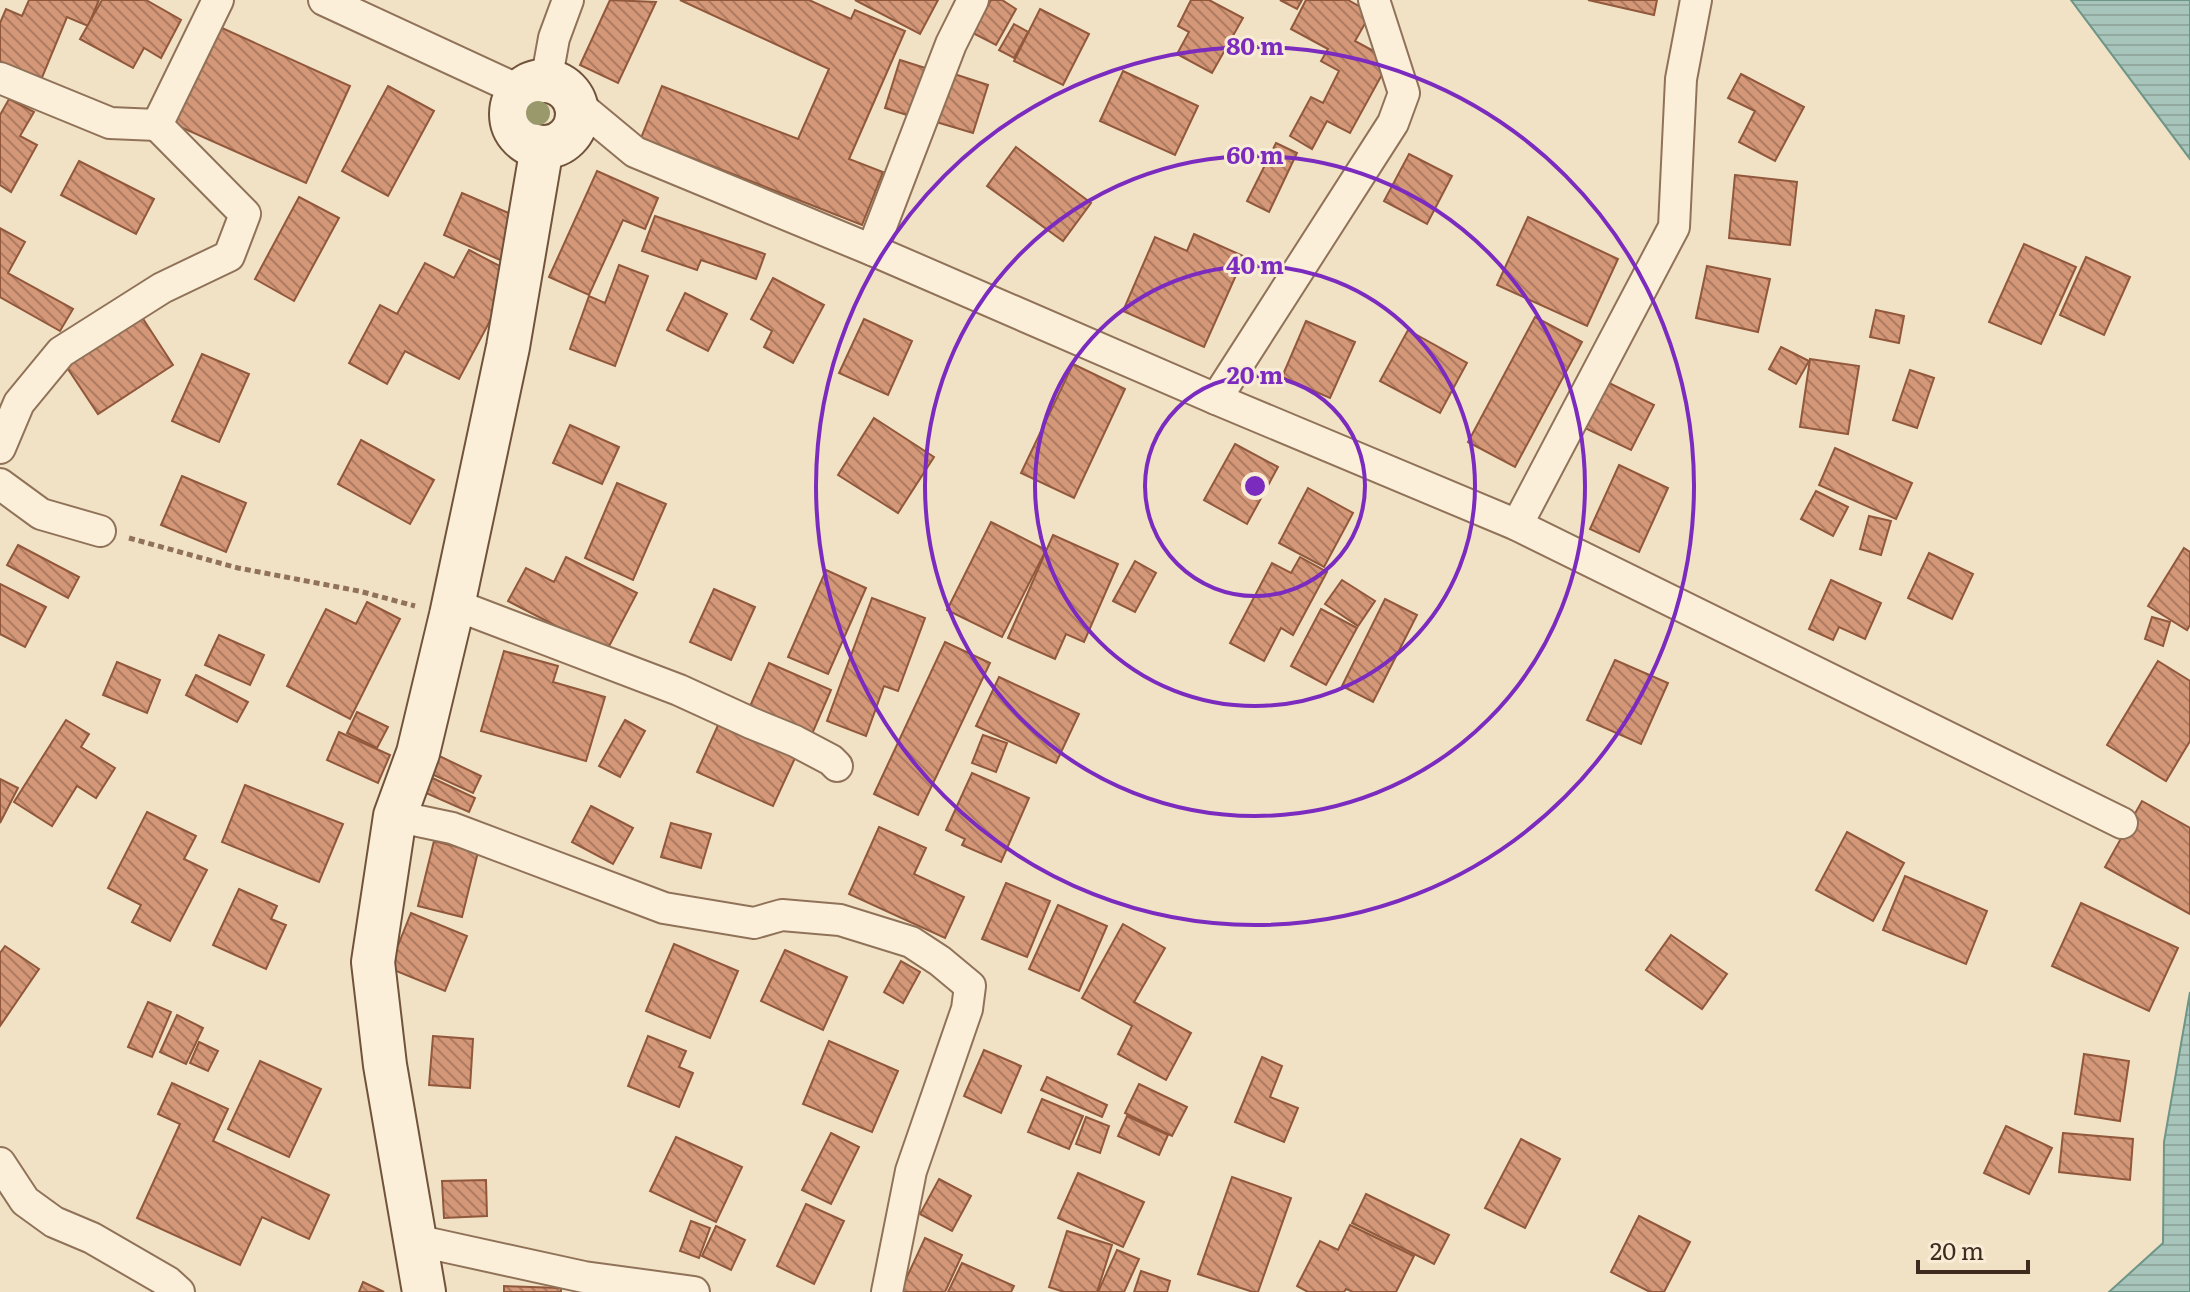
<svg xmlns="http://www.w3.org/2000/svg" width="2190" height="1292" font-family="Literata,serif">
<defs>
<pattern id="water-rules" width="6" height="5" patternUnits="userSpaceOnUse" patternTransform="scale(2)"><rect width="6" height="5" fill="#a7c5ba"/><path d="M0 2.5h6" fill="none" stroke="#91a99f"/></pattern>
<pattern id="building-back-hatch" width="6" height="6" patternUnits="userSpaceOnUse" patternTransform="scale(2)"><rect width="6" height="6" fill="#d49778"/><path d="M-1 5l2 2M0 0l6 6M5-1l2 2" fill="none" stroke="#ad7b62"/></pattern>
</defs>
<rect width="100%" height="100%" fill="#f2e2c5"/>
<g fill="url(#water-rules)" stroke="#6d9588" stroke-width="2">
<path d="M2071 0H2190V159Z"/>
<path d="M2190 992V1292H2109L2163 1243 2164 1142Z"/>
</g>
<g fill="url(#building-back-hatch)" stroke="#91583c" stroke-width="2">
<path d="M29 0H99L88 26 67 17 41 80 0 62V23L6 9 22 16Z"/>
<path d="M102 0H146L181 20 161 58 144 48 133 68 80 39Z"/>
<path d="M610 0 656 2 618 83 580 65Z"/>
<path d="M680 0H809L851 19 855 10 905 31 849 159 883 172 862 225 641 138 662 86 798 139 829 69Z"/>
<path d="M855 0H938L920 34Z"/>
<path d="M991 0H1002L1016 9 996 45 973 33Z"/>
<path d="M1191 0H1209L1243 18 1212 73 1177 54 1189 32 1178 26Z"/>
<path d="M1280 0H1302L1297 9Z"/>
<path d="M1306 0H1348L1371 13 1355 41 1390 60 1350 133 1327 121 1312 149 1290 136 1311 97 1323 103 1339 71 1321 61 1328 49 1291 29Z"/>
<path d="M1588 0H1657L1654 15Z"/>
<path d="M1040 9 1089 34 1063 85 1014 61Z"/>
<path d="M211 23 350 86 306 183 167 121Z"/>
<path d="M1014 24 1028 32 1014 58 999 50Z"/>
<path d="M900 60 941 73 926 121 885 108Z"/>
<path d="M1123 71 1198 106 1175 155 1100 121Z"/>
<path d="M948 72 988 85 973 133 933 121Z"/>
<path d="M1741 74 1804 107 1775 161 1739 142 1755 111 1728 98Z"/>
<path d="M388 86 434 111 388 196 342 171Z"/>
<path d="M9 99 34 112 20 136 37 145 11 192 0 185V115Z"/>
<path d="M1276 143 1297 153 1269 212 1247 201Z"/>
<path d="M1016 147 1091 203 1063 241 987 186Z"/>
<path d="M1409 154 1452 176 1427 224 1384 201Z"/>
<path d="M79 161 154 199 136 234 61 195Z"/>
<path d="M597 171 658 198 645 229 623 220 589 295 549 277Z"/>
<path d="M1735 175 1797 182 1790 245 1729 238Z"/>
<path d="M462 193 518 217 500 260 444 235Z"/>
<path d="M299 197 339 218 294 301 255 279Z"/>
<path d="M655 216 765 254 756 279 701 260 697 270 642 251Z"/>
<path d="M1528 217 1618 259 1587 326 1497 285Z"/>
<path d="M0 228 25 242 8 273 73 309 60 331 0 297Z"/>
<path d="M1194 234 1243 256 1235 272 1237 273 1204 347 1123 311 1155 237 1187 251Z"/>
<path d="M2024 244 2076 267 2041 344 1989 322Z"/>
<path d="M469 250 515 274 459 379 405 351 387 384 349 363 380 305 397 314 425 263 454 278Z"/>
<path d="M2086 257 2130 277 2104 335 2060 315Z"/>
<path d="M619 265 648 276 615 366 570 349 589 296 605 303Z"/>
<path d="M1707 266 1770 279 1758 332 1696 318Z"/>
<path d="M773 278 824 305 793 363 764 347 772 331 751 319Z"/>
<path d="M685 293 727 314 708 351 667 330Z"/>
<path d="M1876 310 1904 316 1899 343 1870 337Z"/>
<path d="M138 311 173 365 98 414 62 360Z"/>
<path d="M1535 317 1582 342 1515 467 1468 442Z"/>
<path d="M864 319 912 341 888 395 839 373Z"/>
<path d="M1306 321 1355 342 1330 398 1282 377Z"/>
<path d="M1408 330 1467 363 1440 413 1380 381Z"/>
<path d="M1781 347 1809 361 1796 384 1769 369Z"/>
<path d="M202 354 249 374 219 442 172 421Z"/>
<path d="M1810 359 1859 366 1848 434 1800 427Z"/>
<path d="M1073 364 1125 389 1074 498 1021 473Z"/>
<path d="M1910 370 1934 378 1917 428 1893 420Z"/>
<path d="M1607 382 1654 405 1631 450 1585 428Z"/>
<path d="M874 418 934 457 898 513 838 475Z"/>
<path d="M570 425 619 447 602 484 553 463Z"/>
<path d="M361 440 434 480 410 524 338 484Z"/>
<path d="M1235 444 1278 467 1247 524 1204 500Z"/>
<path d="M1835 448 1912 483 1896 519 1819 485Z"/>
<path d="M1619 465 1668 488 1639 552 1590 529Z"/>
<path d="M182 476 246 503 226 552 161 525Z"/>
<path d="M617 483 666 504 633 580 585 558Z"/>
<path d="M1308 488 1353 513 1324 567 1279 543Z"/>
<path d="M1816 491 1848 507 1833 536 1801 519Z"/>
<path d="M1869 516 1891 521 1881 555 1860 549Z"/>
<path d="M991 522 1046 550 1002 637 947 610Z"/>
<path d="M1053 535 1118 564 1084 642 1066 634 1055 659 1008 638Z"/>
<path d="M18 545 79 577 68 598 7 565Z"/>
<path d="M2184 548 2190 552V625L2187 630 2148 606Z"/>
<path d="M1929 553 1973 574 1952 619 1908 598Z"/>
<path d="M566 557 637 593 606 652 508 601 526 568 554 582Z"/>
<path d="M1300 557 1327 572 1293 635 1281 628 1264 661 1230 643 1272 563 1291 573Z"/>
<path d="M1135 561 1156 573 1135 612 1113 601Z"/>
<path d="M826 570 866 588 828 674 788 657Z"/>
<path d="M1342 580 1375 601 1358 626 1325 604Z"/>
<path d="M1831 580 1881 603 1865 639 1839 627 1833 640 1809 629Z"/>
<path d="M0 584 46 607 25 647 0 634Z"/>
<path d="M714 589 755 607 731 660 690 642Z"/>
<path d="M872 598 925 618 898 691 884 686 866 736 827 721Z"/>
<path d="M1385 599 1417 615 1373 702 1342 686Z"/>
<path d="M367 602 400 619 350 719 287 686 326 609 356 624Z"/>
<path d="M1321 609 1357 628 1326 685 1291 666Z"/>
<path d="M2152 617 2170 622 2163 646 2145 639Z"/>
<path d="M219 635 264 655 250 685 205 665Z"/>
<path d="M945 642 990 663 918 815 874 794Z"/>
<path d="M504 651 558 666 553 682 605 697 586 761 481 731Z"/>
<path d="M1615 660 1668 683 1641 744 1587 720Z"/>
<path d="M2158 661 2190 681V741L2166 781 2107 745Z"/>
<path d="M117 662 160 680 147 713 103 695Z"/>
<path d="M769 663 831 690 809 741 747 713Z"/>
<path d="M196 675 248 702 237 722 186 695Z"/>
<path d="M999 677 1079 714 1056 763 976 726Z"/>
<path d="M357 712 388 727 377 748 347 733Z"/>
<path d="M66 720 89 734 81 747 115 768 96 798 77 786 52 826 14 802Z"/>
<path d="M625 720 645 731 620 777 599 766Z"/>
<path d="M719 723 795 758 773 806 697 772Z"/>
<path d="M339 732 390 755 378 783 327 760Z"/>
<path d="M983 735 1007 743 996 772 972 763Z"/>
<path d="M433 753 481 776 473 793 425 771Z"/>
<path d="M972 773 1029 798 1001 862 962 845 965 839 946 830Z"/>
<path d="M424 774 475 798 469 812 417 789Z"/>
<path d="M0 779 18 788 0 823Z"/>
<path d="M245 785 343 824 319 882 222 842Z"/>
<path d="M2142 801 2190 828V914L2105 867Z"/>
<path d="M591 806 633 828 613 864 572 842Z"/>
<path d="M147 812 196 836 184 859 207 870 170 941 132 922 141 905 108 888Z"/>
<path d="M671 823 711 834 701 868 661 857Z"/>
<path d="M879 827 926 848 914 874 964 897 945 938 849 894Z"/>
<path d="M1847 832 1904 863 1873 921 1816 890Z"/>
<path d="M434 841 478 852 462 917 418 906Z"/>
<path d="M1905 876 1987 911 1966 964 1883 930Z"/>
<path d="M1006 883 1050 901 1027 957 982 939Z"/>
<path d="M239 889 277 906 271 919 286 925 266 969 213 945Z"/>
<path d="M2081 903 2178 948 2149 1011 2052 966Z"/>
<path d="M1058 905 1107 926 1079 991 1029 969Z"/>
<path d="M411 913 467 936 445 991 389 968Z"/>
<path d="M1123 924 1165 948 1134 1002 1191 1033 1166 1080 1118 1054 1132 1026 1082 998Z"/>
<path d="M1671 935 1727 974 1702 1009 1646 970Z"/>
<path d="M674 944 738 971 710 1038 646 1011Z"/>
<path d="M5 946 39 969 0 1026V953Z"/>
<path d="M785 950 847 977 823 1030 761 1001Z"/>
<path d="M901 961 920 972 903 1003 884 992Z"/>
<path d="M148 1002 171 1012 152 1057 128 1047Z"/>
<path d="M177 1015 203 1028 186 1064 160 1052Z"/>
<path d="M433 1036 473 1039 470 1088 429 1085Z"/>
<path d="M648 1036 686 1051 679 1067 693 1073 679 1107 628 1086Z"/>
<path d="M829 1041 898 1071 872 1132 803 1104Z"/>
<path d="M199 1042 218 1051 208 1071 190 1063Z"/>
<path d="M984 1050 1021 1066 1001 1113 964 1096Z"/>
<path d="M2084 1054 2129 1061 2120 1121 2075 1114Z"/>
<path d="M1262 1057 1282 1066 1270 1097 1298 1108 1284 1142 1235 1122Z"/>
<path d="M260 1061 321 1089 289 1157 228 1129Z"/>
<path d="M1047 1077 1107 1105 1102 1117 1041 1090Z"/>
<path d="M172 1083 228 1109 213 1141 329 1195 309 1239 262 1217 240 1265 137 1218 180 1124 158 1114Z"/>
<path d="M1139 1084 1187 1107 1172 1136 1125 1113Z"/>
<path d="M1042 1099 1083 1116 1069 1149 1028 1132Z"/>
<path d="M1127 1116 1168 1135 1159 1155 1118 1136Z"/>
<path d="M1086 1117 1109 1126 1100 1153 1076 1144Z"/>
<path d="M2006 1126 2052 1148 2029 1194 1984 1173Z"/>
<path d="M831 1133 859 1147 831 1204 802 1190Z"/>
<path d="M2063 1133 2133 1139 2130 1180 2059 1172Z"/>
<path d="M676 1137 742 1167 716 1222 650 1191Z"/>
<path d="M1521 1139 1560 1159 1525 1228 1485 1208Z"/>
<path d="M1078 1173 1144 1202 1123 1247 1058 1218Z"/>
<path d="M1232 1177 1291 1198 1258 1292H1253L1198 1274Z"/>
<path d="M939 1179 971 1196 952 1231 920 1214Z"/>
<path d="M486 1180 487 1216 444 1218 442 1181Z"/>
<path d="M1366 1194 1449 1235 1434 1264 1352 1223Z"/>
<path d="M806 1204 844 1221 814 1284 777 1266Z"/>
<path d="M1639 1216 1690 1242 1664 1292H1650L1611 1272Z"/>
<path d="M691 1221 710 1228 699 1258 680 1251Z"/>
<path d="M1350 1225 1414 1256 1396 1292H1353L1346 1289 1344 1292H1308L1297 1286 1320 1241 1338 1250Z"/>
<path d="M716 1226 745 1240 731 1270 702 1256Z"/>
<path d="M1067 1231 1112 1245 1097 1292H1064L1049 1287Z"/>
<path d="M925 1238 962 1255 945 1292H900Z"/>
<path d="M1117 1250 1139 1259 1124 1292H1098Z"/>
<path d="M962 1263 1014 1286 1011 1292H948Z"/>
<path d="M1141 1271 1170 1281 1167 1292H1134Z"/>
<path d="M363 1282 384 1292H359Z"/>
<path d="M504 1286 561 1288V1292H504Z"/>
</g>
<g fill="none" stroke-linecap="round" stroke-linejoin="round">
<defs>
<g id="street">
<path d="M324 0 521 91"/>
<path d="M0 78 110 123 157 125 218 0"/>
<path d="M546 82 554 38 568 0"/>
<path d="M576 106 588 113 635 152 872 250 1216 399 1517 525 2122 823"/>
<path d="M872 250 951 44 973 0"/>
<path d="M1216 399 1393 123 1404 93 1374 0"/>
<path d="M0 448 19 403 61 352 162 288 229 256 245 214 157 125"/>
<path d="M0 484 41 514 100 531"/>
<path d="M1517 525 1674 227 1681 79 1696 0"/>
<path d="M453 604 679 690 751 723 795 741 831 760 837 766"/>
<path d="M395 816 452 828 664 908 754 923 782 915 840 920 911 942 940 961 970 986 967 1009 911 1171 887 1292"/>
<path d="M0 1163 25 1201 54 1222 92 1238 168 1282 179 1292"/>
<path d="M415 1240 584 1277 694 1292"/>
</g>
<g id="secondary">
<circle cx="544" cy="114" r="33"/>
<path d="M424 1292 385 1065 373 962 395 816 418 753 451 615 508 347 542 147"/>
</g>
</defs>
<use href="#street" stroke="#907259" stroke-width="34"/>
<use href="#secondary" stroke="#71533c" stroke-width="46"/>
<path stroke="#907259" stroke-width="5" stroke-dasharray="6 4" stroke-linecap="butt" d="M129 538 238 568 359 591 415 606"/>
<use href="#street" stroke="#fcefda" stroke-width="30"/>
<use href="#secondary" stroke="#fcefda" stroke-width="42"/>
</g>
<circle fill="#9a996c" cx="538" cy="113" r="12"/>
<g fill="none" stroke="#7b2cbf" stroke-width="4">
<circle cx="1255" cy="486" r="110"/>
<circle cx="1255" cy="486" r="220"/>
<circle cx="1255" cy="486" r="330"/>
<circle cx="1255" cy="486" r="439"/>
</g>
<circle cx="1255" cy="486" r="12" fill="#7b2cbf" stroke="#f9ecd6" stroke-width="4"/>
<g font-size="24" text-anchor="middle" font-weight="bold" fill="#7b2cbf" stroke="#f9ecd6" stroke-width="6" stroke-linejoin="round" paint-order="stroke">
<text x="1255" y="55">80 m</text>
<text x="1255" y="164">60 m</text>
<text x="1255" y="274">40 m</text>
<text x="1255" y="384">20 m</text>
</g>
<path d="M1918 1260v12h110v-12" fill="none" stroke="#3e2b1e" stroke-width="4"/>
<text x="1930" y="1260" font-size="24" fill="#3e2b1e" stroke="#f9ecd6" stroke-width="6" paint-order="stroke">20 m</text>
</svg>
